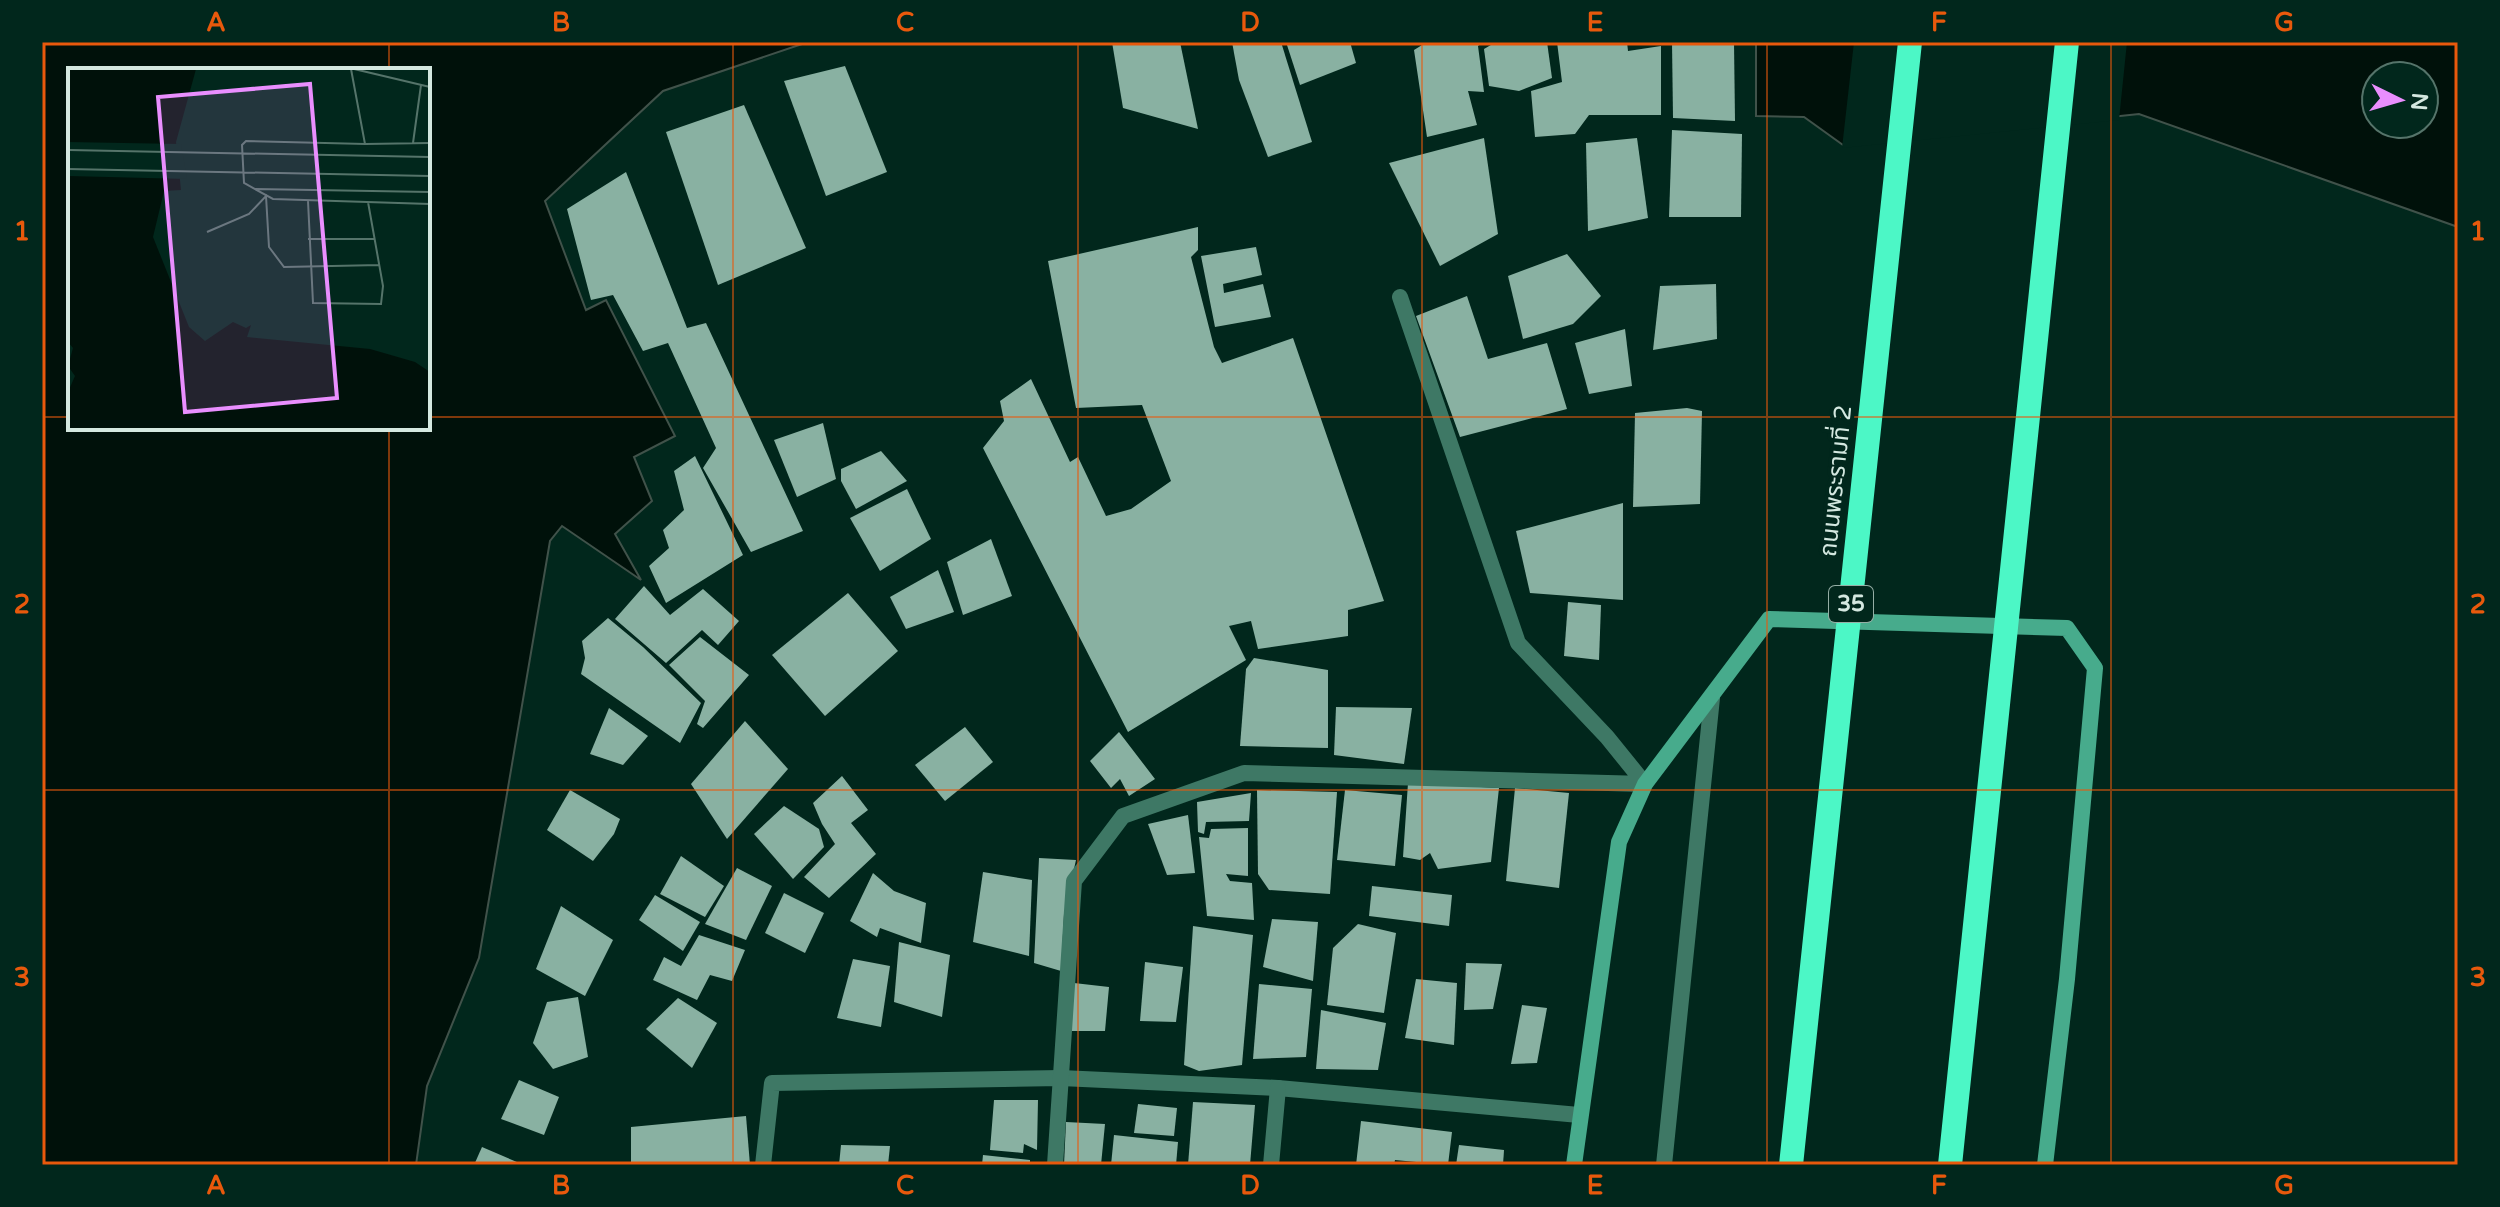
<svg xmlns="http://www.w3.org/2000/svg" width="2500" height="1207" font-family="'Varela Round','Noto Sans Thai',sans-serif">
<rect width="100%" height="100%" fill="#01271c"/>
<g fill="#00110a" stroke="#40524a" stroke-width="2" fill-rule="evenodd">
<path d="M42 42H808L663 91 545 201 586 310 606 300 675 436 634 457 652 501 615 534 641 580 562 526 550 541 479 958 427 1086 416 1165H42ZM70 70H428V428H70Z"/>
<path d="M1756 42H2458V227L2139 114 1843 145 1804 117 1756 116ZM2376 76H2424V124H2376Z"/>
</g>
<path fill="#01271c" d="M1854 42H2127L2119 120 1842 148Z"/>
<g fill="#89b1a2">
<path d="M1112 42H1180L1198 129 1123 108Z"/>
<path d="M1232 42H1281L1312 142 1268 157 1239 80Z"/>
<path d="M1286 42H1350L1356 63 1300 85Z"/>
<path d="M1427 42H1483L1478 46 1484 92 1468 91 1477 125 1427 137 1414 50Z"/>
<path d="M1496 42H1547L1552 78 1519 91 1489 86 1484 49Z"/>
<path d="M1557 42H1627L1628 51 1661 46V115H1589L1575 134 1535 137 1531 91 1562 82Z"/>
<path d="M1672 42H1734L1735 121 1673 118Z"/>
<path d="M845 66 887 172 826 196 784 81Z"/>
<path d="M744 105 806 248 718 285 666 132Z"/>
<path d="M1672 130 1742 134 1741 217H1669Z"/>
<path d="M1484 138 1498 234 1440 266 1389 163Z"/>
<path d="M1637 138 1648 218 1588 231 1586 143Z"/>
<path d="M626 172 687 328 706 323 803 531 751 552 703 468 716 448 668 343 643 351 613 295 591 300 567 209Z"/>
<path d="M1198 227V250L1191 257 1214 347 1222 363 1293 338 1384 601 1348 610V636L1258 649 1251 621 1229 626 1246 660 1128 732 983 448 1004 421 1000 401 1031 379 1070 462 1078 457 1106 516 1131 509 1171 481 1142 405 1076 408 1048 261Z"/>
<path d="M1256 247 1262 275 1223 284 1224 293 1263 284 1271 317 1215 327 1201 256Z"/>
<path d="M1567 254 1601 296 1573 324 1523 339 1508 276Z"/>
<path d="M1716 284 1717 339 1653 350 1660 286Z"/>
<path d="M1467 296 1488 359 1547 343 1567 409 1460 437 1416 316Z"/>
<path d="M1625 329 1632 386 1589 394 1575 343Z"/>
<path d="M1687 408 1702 411 1700 504 1633 507 1635 413Z"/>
<path d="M823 423 836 479 797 497 774 440Z"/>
<path d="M881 451 907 481 856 509 841 481V469Z"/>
<path d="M695 456 743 555 666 603 649 566 669 548 663 530 684 510 674 471Z"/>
<path d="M907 489 931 539 880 571 850 518Z"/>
<path d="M1623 503V600L1530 593 1516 531Z"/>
<path d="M991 539 1012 596 963 615 947 562Z"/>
<path d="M938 570 954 612 906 629 890 597Z"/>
<path d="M644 586 670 615 703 589 739 621 718 645 702 630 666 663 615 619Z"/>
<path d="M848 593 898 651 825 716 772 655Z"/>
<path d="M1568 602 1601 605 1599 660 1564 656Z"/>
<path d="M608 618 643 647 701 703 680 743 581 674 585 658 582 641Z"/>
<path d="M700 637 749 675 703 728 697 724 705 701 669 665Z"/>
<path d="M1254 658 1328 670V748L1240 746 1246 669Z"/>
<path d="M1336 707 1412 708 1404 764 1334 755Z"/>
<path d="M609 708 648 736 623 765 590 754Z"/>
<path d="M745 721 788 769 727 839 691 784Z"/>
<path d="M965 727 993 762 945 801 915 765Z"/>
<path d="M1119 732 1155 779 1129 796 1120 779 1111 788 1090 761Z"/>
<path d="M842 776 868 810 851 823 876 854 829 898 804 877 835 844 822 824 813 803Z"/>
<path d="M1408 783 1499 788 1491 862 1438 869 1430 853 1420 860 1403 857Z"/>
<path d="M1515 788 1569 793 1559 888 1506 881Z"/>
<path d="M570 790 620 819 614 834 593 861 547 830Z"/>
<path d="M1257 790 1337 792 1330 894 1269 890 1258 874Z"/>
<path d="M1345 790 1402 795 1395 866 1337 860Z"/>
<path d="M1251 793 1249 821 1206 822 1204 834 1198 832 1197 802Z"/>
<path d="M784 806 819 829 824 847 793 879 754 834Z"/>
<path d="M1188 815 1195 873 1167 875 1148 824Z"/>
<path d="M1248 828V876L1226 874 1230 881 1252 883 1254 920 1207 916 1199 837 1209 838 1211 829Z"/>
<path d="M681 856 724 886 705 917 660 894Z"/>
<path d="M1039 858 1076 860 1064 914 1061 971 1034 963Z"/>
<path d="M737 868 772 886 746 940 705 924Z"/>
<path d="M983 872 1032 880 1029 956 973 942Z"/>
<path d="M873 873 894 891 926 903 921 943 880 928 877 937 850 921Z"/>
<path d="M1372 886 1452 895 1449 926 1369 916Z"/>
<path d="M784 893 824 913 805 953 765 933Z"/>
<path d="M655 895 700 922 683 951 639 920Z"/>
<path d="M561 906 613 940 585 996 536 969Z"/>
<path d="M1272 919 1318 922 1313 981 1263 967Z"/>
<path d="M1358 924 1396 933 1384 1013 1327 1005 1333 948Z"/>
<path d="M1193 926 1253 935 1242 1065 1199 1071 1184 1065Z"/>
<path d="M699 935 745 950 732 981 710 975 697 1000 653 980 664 957 681 966Z"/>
<path d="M899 942 950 955 942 1017 894 1002Z"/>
<path d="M853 959 890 966 881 1027 837 1018Z"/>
<path d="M1145 962 1183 967 1176 1022 1140 1021Z"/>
<path d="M1466 963 1502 964 1493 1009 1464 1010Z"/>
<path d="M1416 979 1457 983 1454 1045 1405 1038Z"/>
<path d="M1074 983 1109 987 1105 1031H1068Z"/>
<path d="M1259 984 1312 989 1306 1057 1253 1059Z"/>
<path d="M578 997 588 1057 553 1069 533 1043 547 1002Z"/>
<path d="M678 998 717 1023 692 1068 646 1029Z"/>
<path d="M1522 1005 1547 1008 1537 1063 1511 1064Z"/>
<path d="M1321 1010 1386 1023 1378 1070 1316 1069Z"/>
<path d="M519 1080 559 1097 544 1135 501 1119Z"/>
<path d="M994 1100H1038L1037 1150 1024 1144 1023 1153 990 1150Z"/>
<path d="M1193 1102 1255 1105 1250 1165H1188Z"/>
<path d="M1138 1104 1177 1108 1174 1136 1134 1133Z"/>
<path d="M746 1116 750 1165H631V1127Z"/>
<path d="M1361 1121 1452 1132 1448 1165 1395 1160 1394 1165H1356Z"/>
<path d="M1066 1122 1105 1124 1101 1165H1064Z"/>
<path d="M1114 1135 1178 1142 1176 1165H1111Z"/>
<path d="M841 1145 890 1146 888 1165H839Z"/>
<path d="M1459 1145 1504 1150 1503 1165H1456Z"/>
<path d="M482 1147 524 1165H474Z"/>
<path d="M983 1155 1030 1160V1165H982Z"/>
</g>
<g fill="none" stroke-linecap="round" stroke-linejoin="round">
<path stroke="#3e7865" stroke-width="16" d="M1664 1165 1712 698"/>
<g stroke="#3e7865" stroke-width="16">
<path d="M763 1165 772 1083 1061 1078 1278 1088 1579 1115"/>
<path d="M1055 1165 1074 881 1123 816 1244 773 1645 784 1607 737 1518 643 1400 297"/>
<path d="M1271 1165 1278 1088"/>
</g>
<path stroke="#47ab8c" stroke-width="16" d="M1574 1165 1619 842 1645 784 1769 619 2067 628 2095 668 2067 979 2045 1165"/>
<g stroke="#4cf7c6" stroke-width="24">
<path d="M1791 1165 1910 42"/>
<path d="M1950 1165 2067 42"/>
</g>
</g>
<path fill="none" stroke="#e8590c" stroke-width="2" stroke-opacity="0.55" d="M389 42V70M733 42V1165M1078 42V1165M1422 42V1165M1767 42V1165M2111 42V1165M42 417H70M428 417H2458M389 428V1165M42 790H2458"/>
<g text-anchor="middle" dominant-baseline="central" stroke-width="8" stroke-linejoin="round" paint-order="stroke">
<rect fill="#01271c" stroke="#95aea5" stroke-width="2" x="1829" y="586" width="44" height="36" rx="6"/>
<g font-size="22" font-weight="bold" fill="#d4e8e0">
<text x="1851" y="604">35</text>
</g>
<g font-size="24" fill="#d4e8e0" stroke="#01271c">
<text transform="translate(1836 481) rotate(-84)">ถนนพระรามที่ 2</text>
</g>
</g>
<g transform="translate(68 68)">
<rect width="362" height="362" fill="#01271c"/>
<path d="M0 1H128L108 74 113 122 96 123 85 169 121 259 137 273 165 254 178 260 183 257 179 269 302 281 347 294 362 304V361H0V324L7 308 0 298 5 280 0 274Z" fill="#00110a"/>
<path d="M0 74 113 76 119 111 0 108Z" fill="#01271c"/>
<path fill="none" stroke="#55746a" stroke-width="2" d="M283 1 297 76 178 73 174 77 176 115 205 131 362 136M286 1 362 19M345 75 353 17M297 76 362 75M0 82 362 89M0 101 362 108M187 121 362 124M240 133 245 235 313 236 315 218 300 134M139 164 181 146 198 128 201 179 216 199 312 197M240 171H307"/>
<path fill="#e98efe" fill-opacity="0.15" stroke="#e98efe" stroke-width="4" d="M242 16 269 330 117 344 90 29Z"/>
<rect width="362" height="362" fill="none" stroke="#d4e8e0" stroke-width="4"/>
</g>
<rect width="2500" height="1207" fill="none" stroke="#01271c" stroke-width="88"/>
<g transform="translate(2400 100) rotate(95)"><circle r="38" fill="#01271c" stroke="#55746a" stroke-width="2"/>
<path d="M0-6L14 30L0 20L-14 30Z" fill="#e98efe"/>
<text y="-12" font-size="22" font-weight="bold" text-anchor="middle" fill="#d4e8e0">N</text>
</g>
<rect x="44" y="44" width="2412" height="1119" fill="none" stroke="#e8590c" stroke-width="3"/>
<g font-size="26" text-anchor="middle" font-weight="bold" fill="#e8590c">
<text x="216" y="31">A</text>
<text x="561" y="31">B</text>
<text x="905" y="31">C</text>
<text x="1250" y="31">D</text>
<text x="1595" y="31">E</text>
<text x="1939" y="31">F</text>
<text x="2284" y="31">G</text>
<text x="22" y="240">1</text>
<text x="2478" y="240">1</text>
<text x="22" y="613">2</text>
<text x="2478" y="613">2</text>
<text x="22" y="986">3</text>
<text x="2478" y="986">3</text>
<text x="216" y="1194">A</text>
<text x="561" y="1194">B</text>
<text x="905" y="1194">C</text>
<text x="1250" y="1194">D</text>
<text x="1595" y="1194">E</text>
<text x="1939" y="1194">F</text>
<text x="2284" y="1194">G</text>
</g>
</svg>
